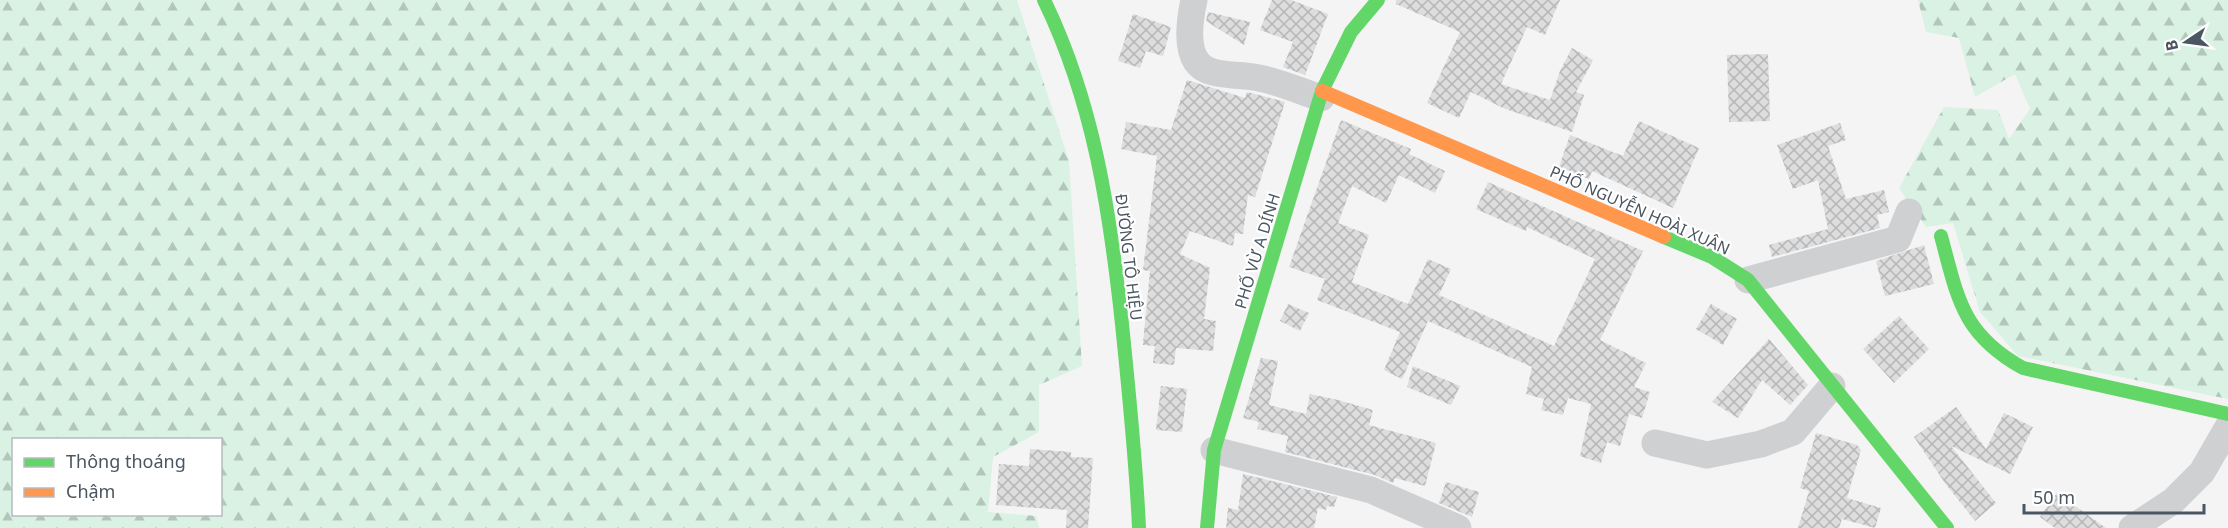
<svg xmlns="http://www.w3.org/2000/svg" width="2228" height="528" font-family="'Noto Sans',sans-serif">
<defs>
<pattern id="forest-firs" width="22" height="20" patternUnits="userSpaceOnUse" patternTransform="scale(1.5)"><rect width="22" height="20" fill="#d9f2e3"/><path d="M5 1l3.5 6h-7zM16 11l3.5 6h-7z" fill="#b2c7bb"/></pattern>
<pattern id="building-cross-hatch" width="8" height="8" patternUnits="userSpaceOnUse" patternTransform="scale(1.5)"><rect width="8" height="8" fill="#ddddde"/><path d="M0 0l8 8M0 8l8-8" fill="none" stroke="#b5b6b7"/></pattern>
</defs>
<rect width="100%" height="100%" fill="#f4f4f4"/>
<g fill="url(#forest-firs)" fill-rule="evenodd">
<path d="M0 0H1017L1069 161 1082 366 1039 385V432L993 457 988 512 1036 516 1039 528H0ZM14 440H220V514H14Z"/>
<path d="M1918 0H2228V399L2018 356 1980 312 1953 223 1926 227 1899 188 1944 107 1998 110 2009 139 2030 109 2015 74 1975 97 1959 38 1926 32Z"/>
</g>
<g fill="url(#building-cross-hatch)">
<path d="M1272 0H1291L1328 14 1305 75 1283 67 1293 42 1260 30Z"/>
<path d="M1396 0H1560L1545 35 1527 27 1501 84 1550 100 1560 71 1572 48 1593 60 1576 92 1584 95 1572 132 1503 108 1471 92 1459 118 1427 103 1460 32 1396 4Z"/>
<path d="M1208 12 1250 22 1244 45 1206 21Z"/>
<path d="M1133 14 1171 27 1163 56 1146 51 1140 68 1118 61Z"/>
<path d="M1768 54 1770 121 1729 122 1727 55Z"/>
<path d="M1187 80 1245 98 1247 92 1285 102 1255 197 1248 195 1243 234 1235 233 1233 246 1190 231 1180 254 1210 268 1204 319 1216 321 1213 351 1176 348 1174 365 1153 363 1155 346 1143 345V343L1150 271 1143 270 1157 156 1121 149 1126 122 1171 130Z"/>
<path d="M1341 120 1411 149 1409 154 1445 171 1435 193 1399 175 1386 203 1352 186 1338 223 1369 235 1352 282 1408 304 1428 259 1451 269 1439 295 1554 346 1595 259 1527 227 1526 231 1476 209 1488 182 1643 251 1600 340 1646 363 1634 387 1650 392 1642 418 1629 414 1620 446 1607 442 1601 463 1580 456 1591 404 1568 398 1563 415 1541 410 1544 399 1526 394 1532 367 1428 321 1402 379 1384 370 1400 332 1317 300 1325 279 1289 267Z"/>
<path d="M1639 121 1699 148 1673 208 1592 171 1589 179 1559 167 1570 135 1623 156Z"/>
<path d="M1840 123 1846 140 1828 146 1846 199 1884 190 1889 212 1877 215 1880 228 1772 257 1769 245 1828 229 1818 180 1793 189 1777 145Z"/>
<path d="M1924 245 1934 284 1885 296 1876 261Z"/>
<path d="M1288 304 1309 313 1300 331 1280 321Z"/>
<path d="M1711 304 1737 319 1723 345 1696 329Z"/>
<path d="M1899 316 1929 349 1894 383 1863 349Z"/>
<path d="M1769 339 1808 385 1790 405 1762 380 1738 418 1712 402Z"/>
<path d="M1261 358 1278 361 1269 405 1306 414 1310 394 1338 400 1373 410 1369 425 1436 443 1425 486 1395 478 1393 483 1375 475 1285 452 1288 436 1257 429 1259 422 1243 418Z"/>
<path d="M1413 366 1460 386 1451 405 1407 387Z"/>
<path d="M1161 386 1187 389 1182 432 1156 430Z"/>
<path d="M1956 407 1986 449 2004 413 2033 427 2010 474 1951 446 1996 503 1975 521 1945 483 1914 437Z"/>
<path d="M1816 433 1857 445 1861 450 1847 498 1881 508 1875 528 1842 519 1839 528H1798L1809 491 1800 488Z"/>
<path d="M1030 449 1071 452V457L1093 458 1088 528H1066L1067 510 996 505 999 464 1029 466Z"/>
<path d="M1243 474 1337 497 1334 507 1327 506 1326 510 1318 508 1314 528H1226L1228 508 1238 510Z"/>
<path d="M1446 482 1479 492 1472 517 1439 503Z"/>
<path d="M2057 493 2106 528H2055L2040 517Z"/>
</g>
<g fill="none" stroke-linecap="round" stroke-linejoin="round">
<g stroke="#ced0d2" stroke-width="27">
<path d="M1194 0C1189 23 1182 65 1213 72 1228 76 1244 75 1259 78 1280 82 1300 91 1321 98"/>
<path d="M1748 280 1898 239 1909 212"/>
<path d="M1655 443 1707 455 1761 444 1793 432 1832 386"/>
<path d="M1214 450 1371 490 1458 528"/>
<path d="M2132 528 2173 501 2202 472 2228 427"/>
</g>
<g stroke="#63d668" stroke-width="14">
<path d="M1044 0C1094 103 1110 212 1122 324 1129 392 1136 460 1139 528"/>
<path d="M1941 236C1958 299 1962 334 2023 368L2228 414"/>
<path d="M1664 237 1712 257 1748 280 1947 528"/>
<path d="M1207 528 1214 450 1322 91 1351 32 1378 0"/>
</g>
<path stroke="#ff974d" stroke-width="14" d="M1322 91 1664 237"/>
</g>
<g text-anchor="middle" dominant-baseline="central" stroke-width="4.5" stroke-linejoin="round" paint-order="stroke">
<g font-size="16" fill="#4a5661" stroke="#fff">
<text transform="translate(1640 210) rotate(24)">PHỐ NGUYỄN HOÀI XUÂN</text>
<text transform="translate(1257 251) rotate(-73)">PHỐ VỪ A DÍNH</text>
<text transform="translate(1129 257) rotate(83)">ĐƯỜNG TÔ HIỆU</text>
</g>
</g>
<rect x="12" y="438" width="210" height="78" fill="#ffffff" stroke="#b7bbc0" stroke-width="1.5"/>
<rect x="24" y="458" width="30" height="9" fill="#63d668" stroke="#b7bbc0" stroke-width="1.5"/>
<text x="66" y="468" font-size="18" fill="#4a5661">Thông thoáng</text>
<rect x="24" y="488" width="30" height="9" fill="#ff974d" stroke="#b7bbc0" stroke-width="1.5"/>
<text x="66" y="498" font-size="18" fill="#4a5661">Chậm</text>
<g transform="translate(2186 42) rotate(257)" stroke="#ffffff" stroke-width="4.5" paint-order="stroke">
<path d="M0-4.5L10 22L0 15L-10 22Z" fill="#4a5661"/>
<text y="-9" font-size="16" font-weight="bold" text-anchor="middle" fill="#4a5661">B</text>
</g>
<path d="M2024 504v9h180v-9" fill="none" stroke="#4a5661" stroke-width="3"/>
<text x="2033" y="504" font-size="18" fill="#4a5661" stroke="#ffffff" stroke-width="4.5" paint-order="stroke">50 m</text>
</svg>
